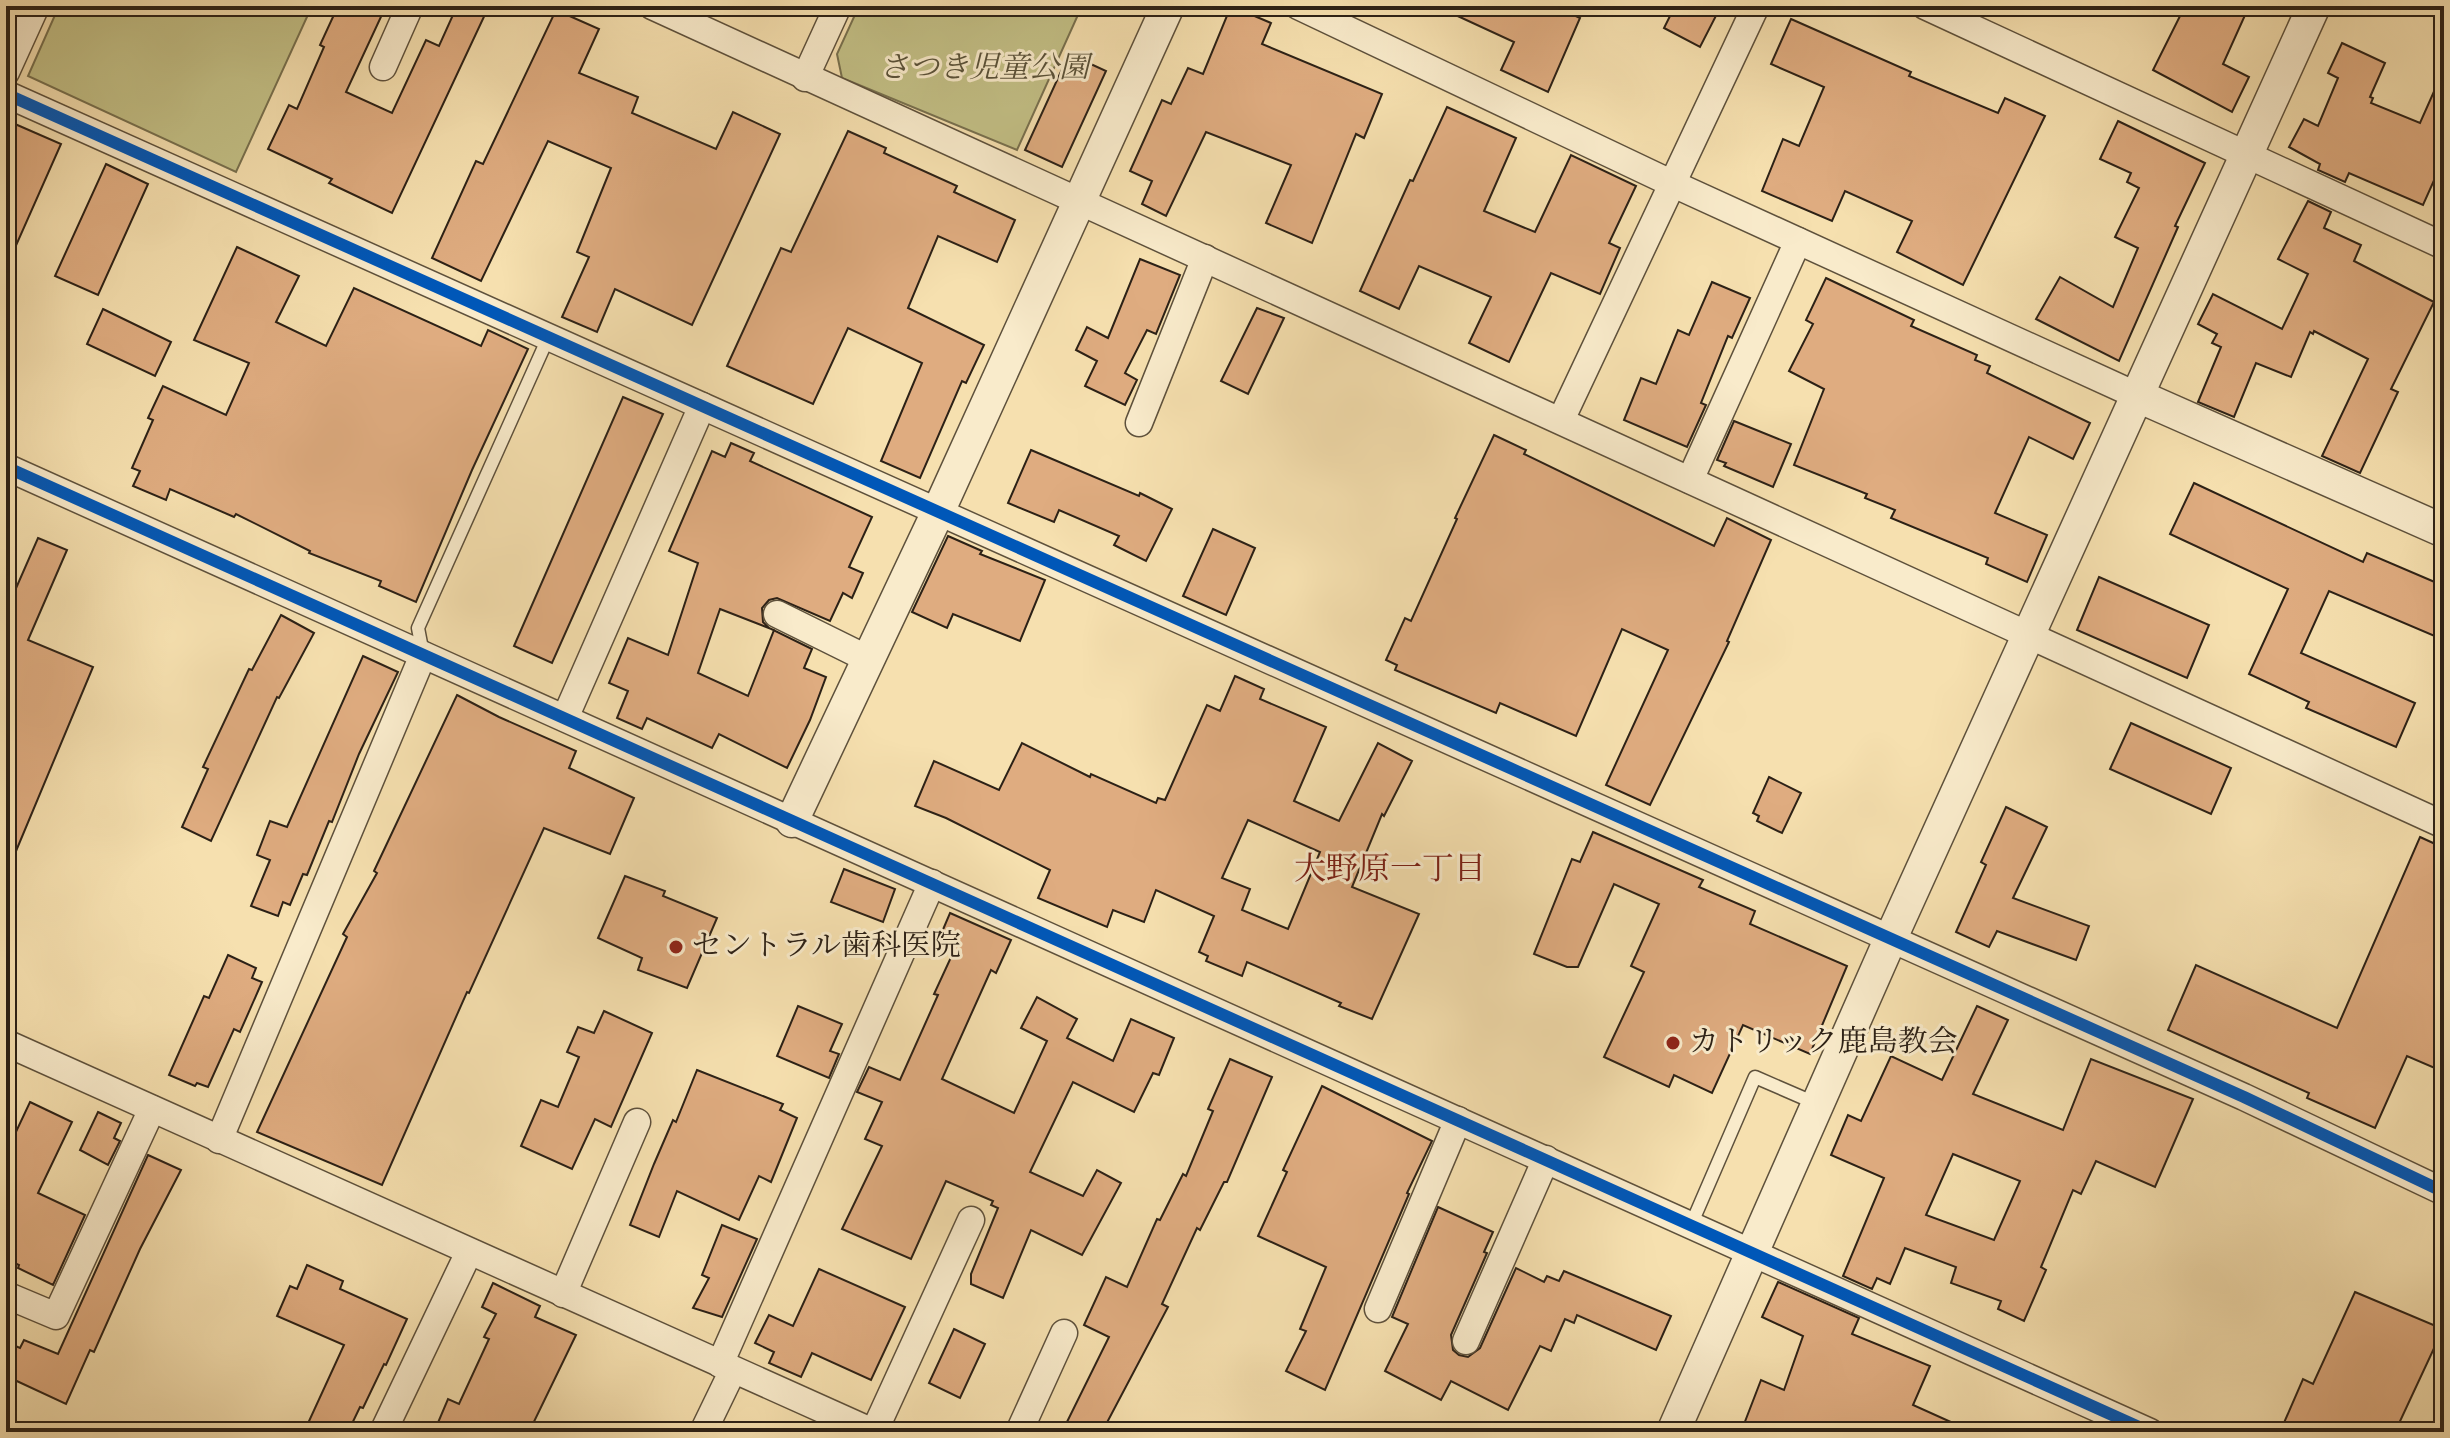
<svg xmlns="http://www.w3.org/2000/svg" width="2450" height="1438" font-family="'IM FELL English','Noto Serif JP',serif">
<rect width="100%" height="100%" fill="#f6e0af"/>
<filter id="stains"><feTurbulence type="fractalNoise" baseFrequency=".0025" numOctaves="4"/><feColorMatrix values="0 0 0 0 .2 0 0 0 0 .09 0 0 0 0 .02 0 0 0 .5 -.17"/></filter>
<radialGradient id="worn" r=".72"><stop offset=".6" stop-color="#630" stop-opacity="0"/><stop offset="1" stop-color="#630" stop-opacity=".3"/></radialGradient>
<g fill="#c3c086" stroke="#78704e" stroke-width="2">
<path d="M59 6H312L236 172 28 76Z"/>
<path d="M859 6H1082L1017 150 842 78 837 54Z"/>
</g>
<g fill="#dfac80" stroke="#2c2116" stroke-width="2" fill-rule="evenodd">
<path d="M338 6H386L346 92 392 113 426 40 439 46 457 6H489L392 213 329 183 332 179 268 149 289 105 297 109 324 47 320 45Z"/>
<path d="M1231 6 1271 23 1262 44 1382 94 1364 138 1356 134 1312 243 1266 223 1291 165 1206 132 1166 216 1142 204 1152 181 1130 171 1162 100 1171 104 1188 68 1203 74Z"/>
<path d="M1436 6H1555L1580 18 1548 92 1501 70 1514 42Z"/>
<path d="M1675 6H1721L1700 47 1664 28Z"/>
<path d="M2185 6H2230L2246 13 2223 64 2249 77 2232 112 2153 70Z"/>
<path d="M556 10 599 29 579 73 638 97 632 113 716 149 733 112 780 134 692 325 615 289 597 332 562 317 589 257 577 252 611 168 548 141 481 281 432 258 476 161 483 164Z"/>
<path d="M1791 19 1911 72 1909 76 1998 113 2005 98 2045 116 1963 285 1897 252 1912 221 1845 191 1832 221 1762 191 1783 139 1799 146 1824 87 1771 64Z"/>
<path d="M2342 43 2385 63 2370 97 2373 98 2371 103 2420 123 2444 69V158L2423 205 2349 173 2345 182 2318 170 2320 164 2289 147 2304 119 2318 126 2338 78 2328 73Z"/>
<path d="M1069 54 1106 71 1062 167 1025 150Z"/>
<path d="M1447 107 1516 138 1484 211 1535 232 1571 155 1636 186 1609 243 1620 248 1600 294 1551 273 1509 362 1469 343 1491 297 1419 266 1399 309 1360 291 1410 180 1413 181Z"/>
<path d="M2118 121 2205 163 2175 226 2178 227 2119 361 2036 319 2060 277 2113 307 2138 248 2115 237 2139 188 2127 182 2131 173 2100 159Z"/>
<path d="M15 124 61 144 6 268V144Z"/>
<path d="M848 131 886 148 884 153 957 186 954 192 1015 220 997 262 938 236 908 308 984 345 966 383 962 381 920 478 881 461 922 363 848 328 813 404 727 366 781 248 791 252Z"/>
<path d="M106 164 148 184 98 295 55 276Z"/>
<path d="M2308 201 2331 212 2324 228 2361 245 2354 261 2434 302 2391 389 2398 392 2360 473 2322 456 2368 359 2314 331 2313 334 2310 332 2291 377 2256 363 2234 417 2198 402 2221 347 2212 343 2217 334 2198 324 2213 294 2282 329 2308 274 2278 259Z"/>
<path d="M237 247 299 276 276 322 326 346 354 288 481 346 488 330 528 349 472 470 416 602 379 586 381 581 309 553 310 551 236 514 234 517 170 489 166 500 133 486 140 471 132 468 153 420 148 418 163 386 226 415 249 363 194 340Z"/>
<path d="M1140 259 1180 275 1156 334 1147 330 1125 373 1137 380 1125 405 1085 386 1097 361 1076 350 1087 327 1108 338Z"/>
<path d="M1826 278 1914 320 1911 326 1977 355 1975 360 1990 366 1987 373 2090 423 2073 459 2029 437 1995 513 2047 535 2027 582 1986 564 1988 558 1891 518 1895 510 1865 498 1867 494 1794 465 1824 389 1789 371 1813 324 1806 320Z"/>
<path d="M1712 282 1750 298 1732 338 1728 336 1701 403 1706 405 1687 447 1624 420 1641 378 1656 384 1678 330 1689 335Z"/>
<path d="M1257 308 1284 318 1248 394 1221 381Z"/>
<path d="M103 309 171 342 155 376 87 344Z"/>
<path d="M623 397 663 414 552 663 514 646Z"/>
<path d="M1734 421 1791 444 1773 487 1724 466 1726 463 1717 460Z"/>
<path d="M1494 435 1526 450 1524 454 1714 546 1727 518 1771 540 1727 641 1729 642 1650 805 1606 785 1668 650 1622 629 1576 736 1500 703 1496 713 1395 670 1397 665 1386 660 1405 618 1411 621 1457 519 1455 518Z"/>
<path d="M731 443 754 453 750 461 872 517 849 567 863 573 852 598 843 593 830 621 777 598 769 600 762 608 763 622 769 628 812 649 804 668 826 677 810 720 787 768 719 734 712 748 647 718 642 729 617 718 628 691 609 683 628 638 668 655 698 563 669 551 712 451 725 457ZM720 609 774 630 748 696 698 673Z"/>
<path d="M1031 450 1139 496 1140 493 1172 509 1146 561 1114 545 1119 536 1059 510 1054 522 1008 503Z"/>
<path d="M2194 483 2363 562 2367 553 2444 586V640L2329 591 2301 653 2415 703 2396 747 2306 708 2309 702 2249 674 2288 589 2170 534Z"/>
<path d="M1213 529 1255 548 1226 615 1183 596Z"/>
<path d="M948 536 982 551 980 554 1045 580 1020 641 953 614 947 628 912 612Z"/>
<path d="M38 538 67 550 28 640 93 667 6 875V611Z"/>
<path d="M2099 577 2209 625 2187 678 2077 630Z"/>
<path d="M281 615 314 633 279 698 277 697 211 841 182 827 208 769 203 767 249 669 252 670Z"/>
<path d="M363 656 398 672 359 754 332 822 329 821 307 875 303 874 290 905 283 902 278 916 251 906 270 860 257 855 270 821 287 827Z"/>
<path d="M1235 676 1264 689 1260 699 1326 727 1294 801 1339 821 1378 743 1412 761 1384 816 1382 814 1352 887 1419 914 1372 1019 1339 1006 1341 1003 1247 962 1242 976 1206 961 1208 956 1199 952 1214 916 1156 890 1144 922 1113 910 1107 927 1038 898 1050 870 946 818 915 806 934 761 999 790 1022 743 1090 777 1091 774 1156 803 1158 798 1165 800 1207 705 1220 711ZM1248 820 1320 852 1288 929 1242 910 1250 889 1222 878Z"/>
<path d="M457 695 499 717 576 751 569 768 634 798 610 854 544 828 469 993 467 992 382 1185 257 1132 347 937 343 934 377 873 374 871Z"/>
<path d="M2131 723 2231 768 2211 814 2110 769Z"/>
<path d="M1769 777 1801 793 1782 833 1757 821 1759 816 1753 813Z"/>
<path d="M2006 807 2047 827 2013 898 2089 926 2076 960 1997 931 1989 947 1956 932 1986 865 1981 862Z"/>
<path d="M1593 832 1703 880 1699 887 1755 911 1750 924 1847 966 1810 1054 1743 1025 1712 1093 1674 1075 1669 1087 1604 1057 1644 972 1631 966 1659 904 1614 884 1578 967H1567L1534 954 1572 859 1580 862Z"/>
<path d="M2420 837 2444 848V1072L2407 1056 2375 1128 2307 1098 2309 1093 2168 1030 2196 965 2337 1028Z"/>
<path d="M844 869 895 889 883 922 831 902Z"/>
<path d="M625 876 665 891 663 896 717 918 687 988 638 970 642 958 598 938Z"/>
<path d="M950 913 1011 940 996 973 991 970 942 1079 1014 1113 1047 1041 1021 1028 1037 997 1077 1019 1067 1038 1113 1061 1131 1019 1174 1038 1159 1075 1153 1073 1134 1112 1073 1082 1030 1172 1083 1196 1097 1170 1121 1183 1082 1255 1031 1230 1003 1298 971 1284V1274L998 1208 991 1205 993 1201 946 1181 911 1259 842 1229 882 1146 865 1139 882 1102 857 1092 869 1067 900 1080 938 995 934 994 953 953 936 946Z"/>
<path d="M228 955 256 968 252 978 262 982 240 1032 234 1029 208 1087 197 1083 195 1086 169 1075 204 996 209 998Z"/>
<path d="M798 1006 842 1024 830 1051 839 1054 829 1078 777 1056Z"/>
<path d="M1977 1006 2008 1020 1973 1094 2063 1130 2091 1059 2193 1099 2155 1187 2096 1161 2081 1194 2073 1190 2041 1267 2046 1270 2024 1321 1998 1309 2001 1301 1951 1283 1956 1267 1905 1248 1890 1284 1877 1278 1872 1289 1843 1276 1884 1178 1831 1155 1848 1115 1861 1121 1891 1056 1942 1080ZM1953 1154 2020 1181 1994 1240 1926 1215Z"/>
<path d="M604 1011 652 1033 611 1127 595 1119 572 1169 521 1146 541 1100 558 1107 579 1057 567 1052 578 1027 594 1033Z"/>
<path d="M1230 1059 1272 1077 1227 1182H1224L1200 1230 1197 1228 1162 1304 1168 1307 1102 1432H1062L1109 1337 1084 1325 1106 1277 1127 1287 1157 1219 1160 1220 1183 1174 1186 1176 1213 1111 1208 1109Z"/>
<path d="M697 1070 783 1104 780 1110 797 1118 771 1182 759 1176 739 1220 677 1191 659 1237 630 1225 654 1164 673 1120 676 1122Z"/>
<path d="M1322 1086 1432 1141 1407 1193 1409 1194 1325 1390 1286 1371 1306 1331 1300 1329 1326 1267 1258 1236 1287 1172 1283 1170Z"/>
<path d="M30 1102 72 1122 38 1193 85 1215 53 1285 18 1268 19 1265 6 1259V1153Z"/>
<path d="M98 1112 121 1123 114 1138 120 1141 108 1165 80 1150Z"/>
<path d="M148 1155 181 1170 140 1249 94 1352 90 1350 66 1404 6 1376V1342L20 1348 24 1340 58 1354Z"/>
<path d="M1438 1207 1493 1232 1484 1252 1487 1253 1451 1335 1453 1350 1459 1355 1468 1357 1480 1348 1516 1268 1544 1282 1547 1276 1559 1281 1564 1271 1671 1316 1656 1350 1577 1315 1574 1323 1565 1319 1551 1351 1540 1346 1508 1410 1451 1381 1441 1400 1385 1371 1408 1324 1392 1317Z"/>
<path d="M722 1225 757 1239 722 1317 693 1308 709 1278 702 1275Z"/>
<path d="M307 1265 343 1281 340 1289 407 1319 386 1365 384 1364 363 1408 360 1407 348 1432H304L344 1345 277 1316 290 1286 297 1289Z"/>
<path d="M819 1269 905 1307 871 1380 812 1353 801 1377 769 1363 774 1352 755 1343 769 1315 793 1326Z"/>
<path d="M1778 1282 1859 1318 1852 1334 1930 1366 1913 1405 1973 1432H1741L1761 1380 1784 1390 1803 1336 1762 1317Z"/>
<path d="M493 1283 540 1306 535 1317 576 1335 529 1432H434L448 1399 459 1404 489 1339 484 1337 496 1314 482 1307Z"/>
<path d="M2355 1292 2443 1329 2395 1432H2280L2303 1379 2313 1384Z"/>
<path d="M954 1329 985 1344 960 1398 929 1383Z"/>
</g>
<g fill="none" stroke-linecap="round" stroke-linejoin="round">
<defs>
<g id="service">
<path d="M423 654 418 628 548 338"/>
<path d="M1691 1225 1755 1077 1815 1103"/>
</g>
<g id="minor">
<path d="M652 6 2444 825"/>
<path d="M1298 6 1671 183 2138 396"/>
<path d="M1925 6 2444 246"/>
<path d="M383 67 410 6"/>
<path d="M6 72 36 6"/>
<path d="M805 78 838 6"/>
<path d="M6 94 2244 1097 2444 1192"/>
<path d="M1561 420 1756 6"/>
<path d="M1139 423 1205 258"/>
<path d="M6 467 2150 1432"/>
<path d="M1690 480 1798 241"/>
<path d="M777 614 868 659"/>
<path d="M565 718 702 406"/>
<path d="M6 1043 873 1432"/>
<path d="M219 1140 423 655"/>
<path d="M563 1294 637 1122"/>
<path d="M6 1295 56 1316 152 1109"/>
<path d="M1378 1309 1458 1120"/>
<path d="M1466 1341 1546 1159"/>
<path d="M720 1364 932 883"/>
<path d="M383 1432 469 1252"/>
<path d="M703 1432 733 1370"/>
<path d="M874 1432 971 1220"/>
<path d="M1019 1432 1064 1333"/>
</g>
<g id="tertiary">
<path d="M2138 396 2444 531"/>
<path d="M792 821 938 512 1168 6"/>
<path d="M1673 1432 1890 940 2314 6"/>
</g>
</defs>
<use href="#service" stroke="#5e513c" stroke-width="15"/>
<use href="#minor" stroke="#5e513c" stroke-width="29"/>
<use href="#tertiary" stroke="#5e513c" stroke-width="35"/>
<use href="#service" stroke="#f9ebcb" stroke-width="12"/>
<use href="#minor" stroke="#f9ebcb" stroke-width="26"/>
<use href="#tertiary" stroke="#f9ebcb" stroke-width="32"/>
<defs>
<g id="cycleway">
<path d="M6 94 2244 1097 2444 1192"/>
<path d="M6 467 2150 1432"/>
</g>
</defs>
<use href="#cycleway" stroke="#f9ebcb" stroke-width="17"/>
<use href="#cycleway" stroke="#0057b8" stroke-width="12"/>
</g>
<g fill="#8f2418" stroke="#f9ebcb" stroke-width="3">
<circle cx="676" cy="947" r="8"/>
<circle cx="1673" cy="1043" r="8"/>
</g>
<g text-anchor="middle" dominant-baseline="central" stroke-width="6" stroke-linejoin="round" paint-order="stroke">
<g font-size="30" font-style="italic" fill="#595138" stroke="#f9ebcb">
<text x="984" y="69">さつき児童公園</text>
</g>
<g font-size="30" fill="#2c2116" stroke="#f9ebcb" text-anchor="start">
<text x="692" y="947">セントラル歯科医院</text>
<text x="1689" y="1043">カトリック鹿島教会</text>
</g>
<g font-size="32" fill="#7a1f14" stroke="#f9ebcb">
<text x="1390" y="870">大野原一丁目</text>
</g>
</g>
<rect width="2450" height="1438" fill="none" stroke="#f6e0af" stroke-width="32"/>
<rect x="8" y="8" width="2434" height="1422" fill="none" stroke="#2c2116" stroke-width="4"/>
<rect x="16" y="16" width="2418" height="1406" fill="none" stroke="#2c2116" stroke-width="2"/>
<rect width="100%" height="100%" filter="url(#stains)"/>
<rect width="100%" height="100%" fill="url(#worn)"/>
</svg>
